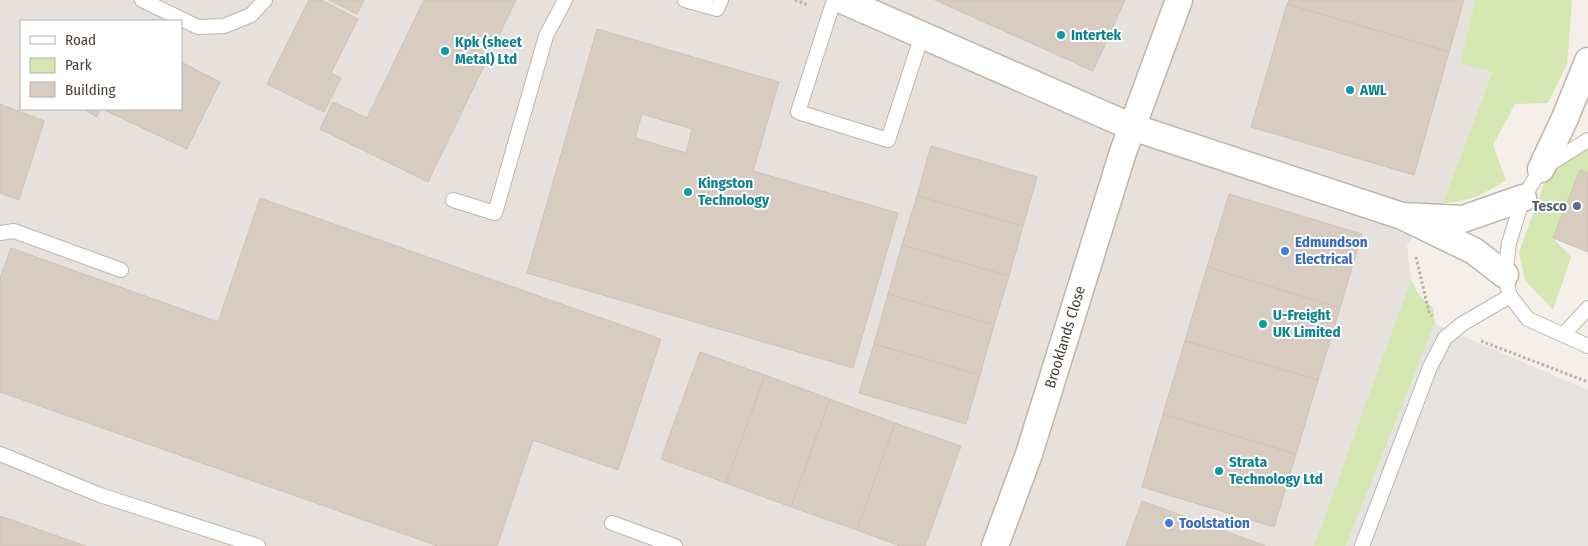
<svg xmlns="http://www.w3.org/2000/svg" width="1588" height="546" font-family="'Fira Sans Condensed',sans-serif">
<rect width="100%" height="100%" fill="#f4efe8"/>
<path fill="#e6e1dd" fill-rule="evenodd" d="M0 0H1475L1460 63 1492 71 1443 203 1407 244 1411 279 1314 546H0ZM21 21H181V109H21Z"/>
<g fill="#d4e7b2">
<path d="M1475 0H1572L1567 64 1548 103 1515 104 1493 145 1506 180C1482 195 1472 201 1443 203L1492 72 1460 63Z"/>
<path d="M1588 146V173L1580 170 1553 238 1571 257 1553 310 1525 280 1519 252 1547 176Z"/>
<path d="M1411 279 1419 295 1433 308 1435 324 1346 546H1314Z"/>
</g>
<path fill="#e5e2e0" d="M1435 324 1588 390V546H1346Z"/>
<g fill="#d8ccc1" stroke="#d0c1b1" fill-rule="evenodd">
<path d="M309 0H321L358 19 331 73 341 78 324 112 267 84Z"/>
<path d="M329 0H364L357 14Z"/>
<path d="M424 0H516L428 182 320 129 333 102 367 118Z"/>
<path d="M935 0H1125L1093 71Z"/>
<path d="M1289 0H1464L1449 52 1287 4Z"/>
<path d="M1287 4 1449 52 1414 175 1251 127Z"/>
<path d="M597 29 779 82 753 171 898 213 853 368 527 273ZM642 114 692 129 686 153 635 138Z"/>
<path d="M181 62 220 82 187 149 102 109H181Z"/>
<path d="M0 104 44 121 19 200 0 193Z"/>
<path d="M83 109H100L97 117Z"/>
<path d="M931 146 1037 177 1023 226 917 196Z"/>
<path d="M1580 170 1588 173V252L1553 238Z"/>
<path d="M1229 194 1362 234 1340 308 1207 267Z"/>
<path d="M917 196 1023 226 1009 276 902 245Z"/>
<path d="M260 198 661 339 618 470 533 440 497 546H438L0 392V278L11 248 218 322Z"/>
<path d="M902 245 1009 276 994 325 888 294Z"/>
<path d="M1207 267 1340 308 1318 380 1185 341Z"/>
<path d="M888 294 994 325 980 375 874 344Z"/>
<path d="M1185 341 1318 380 1296 454 1163 414Z"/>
<path d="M874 344 980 375 966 424 859 393Z"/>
<path d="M700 352 765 375 726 483 661 459Z"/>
<path d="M765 375 830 399 791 507 726 483Z"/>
<path d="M830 399 895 423 857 530 791 507Z"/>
<path d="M1163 414 1296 454 1274 527 1142 487Z"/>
<path d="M895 423 961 446 925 546H900L857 530Z"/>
<path d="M1142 501 1266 546H1126Z"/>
<path d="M0 516 86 546H0Z"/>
</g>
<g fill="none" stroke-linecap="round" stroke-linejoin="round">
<defs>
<g id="lane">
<path d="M142 0 198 27 224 26 251 15 265 0"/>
<path d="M685 0 717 9 721 0"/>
<path d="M834 0 798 112 888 140 922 35"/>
<path d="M1588 140 1541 169 1523 198 1509 243 1505 275 1510 296 1528 319 1588 346"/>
<path d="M453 200 495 213 546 36 565 0"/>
<path d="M0 233 14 231 121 270"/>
<path d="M1563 335 1588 308"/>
<path d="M0 454 100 495 258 546"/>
<path d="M612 523 675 546"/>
<path d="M1362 546 1430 367 1445 338 1462 324 1510 296"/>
</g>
<g id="street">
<path d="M842 0 1132 127 1402 216"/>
<path d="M1541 169 1565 118 1588 61"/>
<path d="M1505 275 1474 251 1402 216 1463 219 1523 198"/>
<path d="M995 546 1029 454 1123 152 1179 0"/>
</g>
</defs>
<use href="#lane" stroke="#bfb6ab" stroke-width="16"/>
<use href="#street" stroke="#bfb6ab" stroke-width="29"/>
<g stroke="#c0b09c" stroke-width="3" stroke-dasharray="2.5 2.5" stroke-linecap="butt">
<path d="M795 0 807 5"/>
<path d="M1416 257 1429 312 1432 316"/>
<path d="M1481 341 1588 382"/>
</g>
<use href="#lane" stroke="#fff" stroke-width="14"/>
<use href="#street" stroke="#fff" stroke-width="26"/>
</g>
<g fill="#0f9aa8" stroke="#fff" stroke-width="2">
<circle cx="1061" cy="35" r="5"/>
<circle cx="445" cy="51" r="5"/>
<circle cx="1350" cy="90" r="5"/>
<circle cx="688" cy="192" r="5"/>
<circle cx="1263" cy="324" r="5"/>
<circle cx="1219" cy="471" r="5"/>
</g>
<circle fill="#5c6f8a" stroke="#fff" stroke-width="2" cx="1577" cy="206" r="5"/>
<g fill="#3f7fe0" stroke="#fff" stroke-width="2">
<circle cx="1285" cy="251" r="5"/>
<circle cx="1169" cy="523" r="5"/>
</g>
<g text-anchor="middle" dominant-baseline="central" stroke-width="4" stroke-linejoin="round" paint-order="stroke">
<g font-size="15" font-weight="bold" fill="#0d838f" stroke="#fff" text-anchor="start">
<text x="1071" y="35">Intertek</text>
<text x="455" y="42">Kpk (sheet<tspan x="455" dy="17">Metal) Ltd</tspan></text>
<text x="1360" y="90">AWL</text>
<text x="698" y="183">Kingston<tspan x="698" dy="17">Technology</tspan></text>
<text x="1273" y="315">U-Freight<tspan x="1273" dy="17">UK Limited</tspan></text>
<text x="1229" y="462">Strata<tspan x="1229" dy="17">Technology Ltd</tspan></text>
</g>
<g font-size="15" font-weight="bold" fill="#4e5e75" stroke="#fff" text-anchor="end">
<text x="1567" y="206">Tesco</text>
</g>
<g font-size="15" font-weight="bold" fill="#366cbe" stroke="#fff" text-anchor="start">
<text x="1295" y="242">Edmundson<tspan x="1295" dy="17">Electrical</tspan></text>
<text x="1179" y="523">Toolstation</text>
</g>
<g font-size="15" fill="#473f37" stroke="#fff">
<text transform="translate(1065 337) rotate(-73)">Brooklands Close</text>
</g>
</g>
<rect x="20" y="20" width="162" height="90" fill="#ffffff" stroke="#b5b2af"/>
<rect x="30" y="36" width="25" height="8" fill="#ffffff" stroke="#b5b2af"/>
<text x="65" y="45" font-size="15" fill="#473f37">Road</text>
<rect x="30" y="58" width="25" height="15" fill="#d4e7b2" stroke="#b5b2af"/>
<text x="65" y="70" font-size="15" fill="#473f37">Park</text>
<rect x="30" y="82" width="25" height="15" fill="#d8ccc1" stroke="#b5b2af"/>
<text x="65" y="95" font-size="15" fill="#473f37">Building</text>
</svg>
